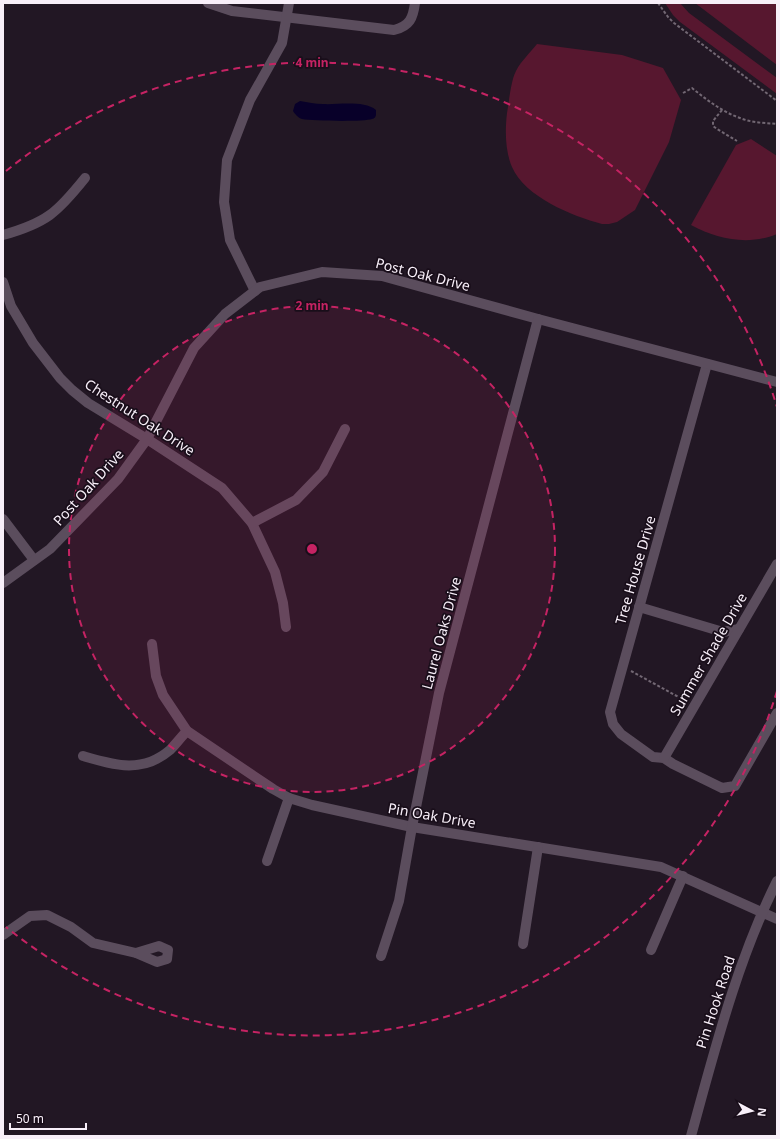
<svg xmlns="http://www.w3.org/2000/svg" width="780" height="1139" font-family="'Noto Sans',sans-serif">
<rect width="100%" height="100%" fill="#221724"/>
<g fill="#57172f">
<path d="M665 3H680L689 13 777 78V94L680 22 673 15Z"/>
<path d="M695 3H777V65Z"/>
<path d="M537 44 622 55 663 68 681 100 669 142 635 210 617 222 609 224H602C572 216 525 197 512 167 505 151 505 130 507 113 509 102 511 80 516 71 521 61 530 53 537 44Z"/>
<path d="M751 139 777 156V234C748 246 717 239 691 225L736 145Z"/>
</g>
<path fill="#080029" d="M300 101C308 102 315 104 323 104 337 105 364 100 376 110V115C375 118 375 118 372 119 364 122 312 121 302 119 298 118 295 114 293 111L295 104Z"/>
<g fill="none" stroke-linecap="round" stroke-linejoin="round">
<g stroke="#726773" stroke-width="2" stroke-dasharray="3 2" stroke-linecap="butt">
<path d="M658 3 668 17 674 23 777 101"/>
<path d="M683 93 692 88C708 101 725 114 746 120 756 123 767 123 777 124"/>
<path d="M722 110 713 121V126L717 129 737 141"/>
<path d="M631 671 684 700"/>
</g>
<g stroke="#5b4d5d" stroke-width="10">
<path d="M208 3 232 11 394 30C410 26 413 18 415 3"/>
<path d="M3 235C46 223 57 213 85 178"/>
<path d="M3 282 11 306 33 343 60 378 72 390 88 403 147 439 222 488 252 523 275 572 283 603 286 627"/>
<path d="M255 291 230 240 224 202 227 160 250 100 282 43 289 3"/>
<path d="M707 364 610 712 613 724 621 734 653 757 664 758 673 764 722 788 735 786 777 713"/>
<path d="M3 519 34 560"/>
<path d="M252 523 296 500 323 472 345 429"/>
<path d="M3 583 50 549 118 479 147 439 194 348 225 314 260 287 322 272 382 276 538 319 777 382"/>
<path d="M639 607 723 632 739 629"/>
<path d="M152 644 156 676 163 695 187 731 273 789 289 798 312 805 412 827 661 867 777 919"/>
<path d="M83 756C114 765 142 774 170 750 176 744 181 737 187 731"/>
<path d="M664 758 777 564"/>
<path d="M267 861 289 798"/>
<path d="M3 935 30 916 47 915 71 927 93 943 136 953 157 962 167 959 168 950 159 946 136 953"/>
<path d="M523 944 538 847"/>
<path d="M651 950 683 876"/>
<path d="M381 956 399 901 412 827 439 693 538 319"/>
<path d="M691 1136C715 1049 737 961 777 881"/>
</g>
</g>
<circle cx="312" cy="549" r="243" fill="#c52363" fill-opacity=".12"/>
<g fill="none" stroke="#c52363" stroke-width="2" stroke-dasharray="7 5">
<circle cx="312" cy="549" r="243"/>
<path d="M777 691A486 486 0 0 1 6 927M6 171A486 486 0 0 1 777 407"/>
</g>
<g text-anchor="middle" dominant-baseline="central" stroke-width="3.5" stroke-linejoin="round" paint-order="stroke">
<g font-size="14" fill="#f8eff9" stroke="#190e1a">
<text transform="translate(423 274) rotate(14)">Post Oak Drive</text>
<text transform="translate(140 417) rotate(33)">Chestnut Oak Drive</text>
<text transform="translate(88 487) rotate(-48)">Post Oak Drive</text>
<text transform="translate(635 570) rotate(-74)">Tree House Drive</text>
<text transform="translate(441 633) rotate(-75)">Laurel Oaks Drive</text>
<text transform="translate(708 654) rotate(-60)">Summer Shade Drive</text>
<text transform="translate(432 815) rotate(10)">Pin Oak Drive</text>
<text transform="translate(715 1002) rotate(-72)">Pin Hook Road</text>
</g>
</g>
<circle cx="312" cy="549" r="6" fill="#c52363" stroke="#190e1a" stroke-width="2"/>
<g font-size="12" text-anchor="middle" font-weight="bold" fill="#c52363" stroke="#190e1a" stroke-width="3.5" stroke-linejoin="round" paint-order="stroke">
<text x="312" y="67">4 min</text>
<text x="312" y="310">2 min</text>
</g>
<rect width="780" height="1139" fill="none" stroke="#f8eff9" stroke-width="8"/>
<g transform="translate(752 1111) rotate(97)" stroke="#190e1a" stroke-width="3" paint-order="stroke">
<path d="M0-3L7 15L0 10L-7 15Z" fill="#f8eff9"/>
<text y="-6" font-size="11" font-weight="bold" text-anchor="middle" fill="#f8eff9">N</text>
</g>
<path d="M10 1123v6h76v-6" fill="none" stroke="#f8eff9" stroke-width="2"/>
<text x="16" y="1123" font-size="12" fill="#f8eff9" stroke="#190e1a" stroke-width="3" paint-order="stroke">50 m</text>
</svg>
